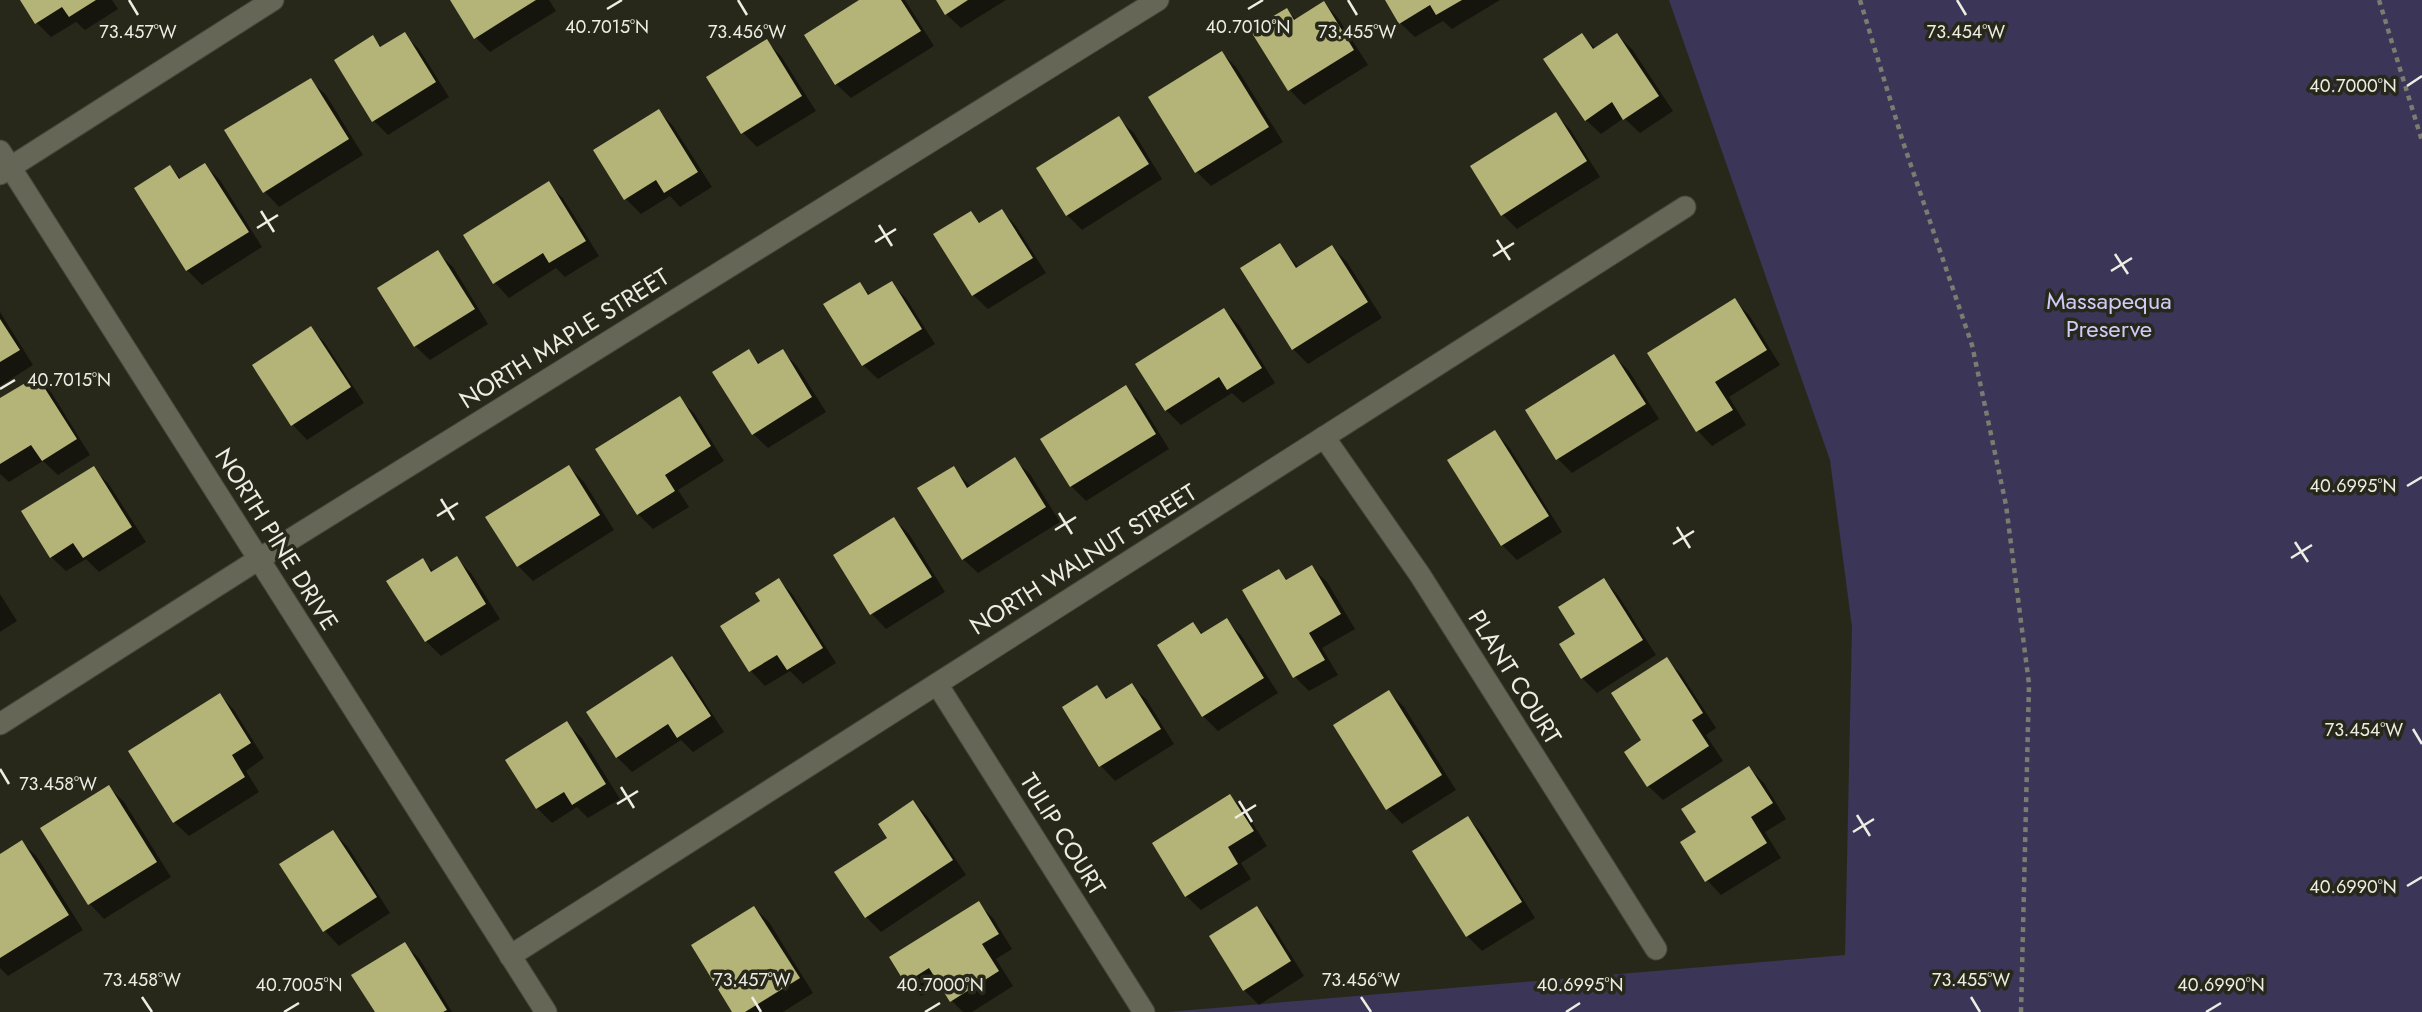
<svg xmlns="http://www.w3.org/2000/svg" width="2422" height="1012" font-family="Jost,sans-serif">
<rect width="100%" height="100%" fill="#28281a"/>
<path fill="#3b3558" d="M1669 0H2422V1012H1167L1845 955 1852 627 1830 460Z"/>
<g fill="#0007">
<path d="M22 0H112L118 9 85 30 76 22 51 37 36 22Z"/>
<path d="M452 0H549L556 11 490 52 476 38Z"/>
<path d="M863 0H905L934 46 851 98 836 84Z"/>
<path d="M938 0H1006L961 28 946 14Z"/>
<path d="M1387 0H1500L1452 29 1443 21 1415 37 1400 23Z"/>
<path d="M1324 3 1338 18 1368 65 1304 105 1290 90 1253 31 1286 10 1297 20Z"/>
<path d="M404 34 419 49 449 97 388 135 374 121 372 37 383 48Z"/>
<path d="M1582 35 1596 49 1617 35 1632 49 1673 111 1640 133 1624 118 1601 134 1586 120Z"/>
<path d="M767 42 781 56 816 111 757 147 743 133Z"/>
<path d="M1222 53 1236 67 1283 142 1211 186 1197 172Z"/>
<path d="M311 81 326 95 363 155 279 207 265 192 226 130Z"/>
<path d="M659 111 673 126 712 187 680 207 670 196 641 214 626 199 596 151Z"/>
<path d="M1556 115 1570 129 1600 177 1517 229 1502 214Z"/>
<path d="M1119 119 1134 133 1162 179 1082 230 1067 215Z"/>
<path d="M205 165 220 180 262 247 202 285 187 270 170 167 182 180Z"/>
<path d="M548 184 563 198 599 256 565 277 556 268 509 298 495 283Z"/>
<path d="M1002 211 1016 226 1046 273 988 309 973 295 971 213 981 224Z"/>
<path d="M1280 245 1299 268 1332 247 1347 262 1382 318 1308 364 1293 349Z"/>
<path d="M438 253 453 267 488 324 430 360 415 346Z"/>
<path d="M891 283 906 298 935 344 878 379 863 365 860 284 871 296Z"/>
<path d="M1734 300 1749 315 1780 365 1729 397 1746 425 1712 446 1698 431 1649 353Z"/>
<path d="M1224 310 1239 325 1275 383 1243 403 1232 393 1181 425 1166 410Z"/>
<path d="M0 312 33 365 0 386Z"/>
<path d="M310 328 325 343 364 403 307 440 293 425 254 365Z"/>
<path d="M782 351 797 366 826 412 768 448 753 434 748 352 761 364Z"/>
<path d="M1614 356 1629 371 1659 419 1572 473 1558 459Z"/>
<path d="M37 378 51 392 90 455 58 475 43 461 9 482 0 474V401Z"/>
<path d="M1125 387 1140 402 1169 449 1086 501 1071 486 1042 439Z"/>
<path d="M679 398 694 413 724 461 678 490 689 507 653 529 638 514 597 449Z"/>
<path d="M1495 432 1509 447 1562 532 1517 560 1502 545 1449 461Z"/>
<path d="M1015 460 1030 474 1060 522 978 573 963 559 953 468 971 487Z"/>
<path d="M569 467 584 482 614 530 533 581 518 566Z"/>
<path d="M93 468 108 483 146 542 99 572 86 559 66 571 51 557Z"/>
<path d="M894 519 909 534 945 592 886 629 872 614 835 556Z"/>
<path d="M456 558 471 573 500 619 441 656 426 641 422 560 434 572Z"/>
<path d="M1312 567 1327 582 1355 629 1322 648 1338 675 1309 691 1295 677 1279 571 1289 581Z"/>
<path d="M779 580 793 595 836 663 803 684 790 671 765 686 751 671 723 626 763 601Z"/>
<path d="M1604 580 1618 595 1656 655 1597 693 1582 678 1578 634Z"/>
<path d="M0 594 17 621 0 632Z"/>
<path d="M1227 621 1241 635 1278 693 1218 731 1203 716 1193 624 1204 635Z"/>
<path d="M671 658 686 673 724 732 693 752 681 740 632 772 617 757 588 713Z"/>
<path d="M1667 660 1681 674 1716 728 1706 735 1723 761 1663 800 1648 786 1644 741Z"/>
<path d="M1131 685 1146 699 1174 744 1115 781 1101 766 1097 687 1109 699Z"/>
<path d="M1389 692 1404 707 1456 790 1402 824 1388 809 1335 725Z"/>
<path d="M220 695 234 710 264 758 246 771 259 792 189 836 174 822Z"/>
<path d="M567 724 582 738 620 799 588 818 577 807 552 823 537 808Z"/>
<path d="M1749 768 1764 783 1786 819 1765 832 1781 858 1721 895 1707 880 1698 833Z"/>
<path d="M109 787 124 802 171 877 104 919 90 904 42 829Z"/>
<path d="M1230 796 1245 811 1267 846 1241 863 1251 879 1201 910 1186 896Z"/>
<path d="M913 802 928 817 966 875 881 932 866 917 890 838Z"/>
<path d="M1468 818 1482 833 1535 918 1482 951 1467 936 1414 852Z"/>
<path d="M333 832 348 847 390 913 339 946 325 931 282 865Z"/>
<path d="M22 842 37 857 83 930 8 976 0 968V856Z"/>
<path d="M978 903 993 918 1012 949 996 959 1013 986 972 1012H963L952 1001 941 984 921 996 907 981Z"/>
<path d="M754 908 769 922 813 993 783 1012H735Z"/>
<path d="M1257 908 1271 923 1304 976 1259 1005 1244 990Z"/>
<path d="M404 944 419 958 452 1012H376Z"/>
</g>
<g fill="#b4b479">
<path d="M20 0H96L69 17 62 7 35 24Z"/>
<path d="M450 0H536L474 39Z"/>
<path d="M859 0H901L921 31 835 85 804 35Z"/>
<path d="M936 0H968L945 15Z"/>
<path d="M1385 0H1462L1436 15 1430 5 1399 24Z"/>
<path d="M1324 1 1354 50 1288 91 1250 30 1287 8 1294 20Z"/>
<path d="M405 32 436 82 372 122 334 60 373 35 380 47Z"/>
<path d="M1582 33 1593 49 1617 33 1659 96 1623 120 1612 102 1585 121 1543 59Z"/>
<path d="M767 39 802 96 741 134 706 77Z"/>
<path d="M1222 51 1269 127 1195 173 1148 97Z"/>
<path d="M311 78 349 139 263 193 224 130Z"/>
<path d="M659 109 698 172 664 193 656 180 624 200 593 150Z"/>
<path d="M1556 112 1587 161 1501 216 1470 166Z"/>
<path d="M1119 116 1149 164 1066 216 1036 168Z"/>
<path d="M205 163 249 232 186 271 134 188 170 165 179 179Z"/>
<path d="M549 181 586 241 549 263 543 253 493 284 463 235Z"/>
<path d="M1002 209 1033 258 972 296 933 234 971 211 979 223Z"/>
<path d="M1280 243 1296 268 1332 245 1368 302 1292 350 1240 268Z"/>
<path d="M438 250 475 309 414 347 377 288Z"/>
<path d="M892 281 922 329 862 366 823 304 860 282 868 295Z"/>
<path d="M1735 298 1767 350 1715 382 1733 410 1696 432 1647 353Z"/>
<path d="M1224 308 1262 368 1227 390 1219 377 1165 411 1135 364Z"/>
<path d="M0 319 20 350 0 362Z"/>
<path d="M311 326 351 387 291 426 252 365Z"/>
<path d="M749 349 758 364 783 349 812 397 752 435 712 372Z"/>
<path d="M1614 354 1646 404 1556 460 1525 410Z"/>
<path d="M37 376 77 439 42 461 31 445 0 464V398Z"/>
<path d="M1126 385 1156 434 1070 487 1040 439Z"/>
<path d="M680 396 711 446 665 475 675 491 637 515 595 449Z"/>
<path d="M1495 430 1549 516 1501 546 1447 460Z"/>
<path d="M1015 457 1046 507 962 560 917 488 954 466 967 488Z"/>
<path d="M569 465 600 515 517 567 485 517Z"/>
<path d="M94 466 132 527 83 558 73 543 50 558 21 511Z"/>
<path d="M894 517 932 577 870 615 833 555Z"/>
<path d="M457 556 486 604 425 642 386 581 423 558 431 572Z"/>
<path d="M1312 565 1341 614 1309 633 1325 660 1293 678 1242 590 1279 569 1286 580Z"/>
<path d="M779 578 823 648 787 670 777 655 749 672 720 626 760 601 755 593Z"/>
<path d="M1604 578 1643 640 1581 679 1559 644 1575 634 1558 607Z"/>
<path d="M1227 618 1264 678 1202 717 1157 645 1193 622 1201 634Z"/>
<path d="M672 656 711 716 677 738 668 724 616 758 586 712Z"/>
<path d="M1667 657 1703 713 1692 720 1709 746 1647 787 1624 752 1641 740 1611 693Z"/>
<path d="M1132 683 1161 729 1099 767 1062 707 1097 685 1106 699Z"/>
<path d="M1389 690 1442 775 1386 810 1333 725Z"/>
<path d="M220 693 251 743 232 755 245 777 173 823 128 751Z"/>
<path d="M567 721 606 784 572 805 564 792 536 809 505 760Z"/>
<path d="M1749 766 1773 803 1751 817 1767 843 1705 882 1680 842 1696 832 1681 809Z"/>
<path d="M109 785 157 862 88 905 40 828Z"/>
<path d="M1230 794 1254 831 1228 847 1238 864 1185 897 1152 843Z"/>
<path d="M913 800 953 860 865 918 834 872 887 838 878 824Z"/>
<path d="M1468 816 1522 902 1466 937 1412 851Z"/>
<path d="M333 830 377 897 323 932 279 864Z"/>
<path d="M22 840 69 915 0 958V854Z"/>
<path d="M979 901 999 934 982 944 999 971 950 1002 929 968 905 983 889 957Z"/>
<path d="M754 906 800 978 745 1012H732L691 945Z"/>
<path d="M1257 906 1291 961 1243 991 1209 936Z"/>
<path d="M405 942 447 1010 443 1012H375L351 975Z"/>
</g>
<g fill="none" stroke-linecap="round" stroke-linejoin="round">
<defs>
<g id="street">
<path d="M0 151 546 1012"/>
<path d="M0 174 273 0"/>
<path d="M1324 437 1420 575 1656 949"/>
<path d="M937 684 1144 1012"/>
<path d="M0 724 259 559 1158 0"/>
<path d="M510 956 1685 207"/>
</g>
</defs>
<use href="#street" stroke="#46463b" stroke-width="23"/>
<g stroke="#7b7b6f" stroke-width="4.5" stroke-dasharray="5 5" stroke-linecap="butt">
<path d="M1860 0 1903 142 1972 345 2006 505 2029 684 2021 1012"/>
<path d="M2379 0 2422 141"/>
</g>
<use href="#street" stroke="#666657" stroke-width="21"/>
</g>
<path fill="none" stroke="#edede4" stroke-width="2.5" d="M129 0 138 15M738 0 747 15M1348 0 1357 15M1957 0 1966 15M607 9 622 0M1248 9 1263 0M2407 86 2422 76M261 211 274 232M879 225 892 246M257 228 278 215M1497 240 1510 260M875 242 896 229M2115 254 2128 274M1493 256 1514 243M2111 271 2132 258M0 389 15 380M2407 486 2422 477M441 499 454 520M1059 513 1072 534M437 516 458 503M1677 527 1690 548M1055 530 1076 517M2295 542 2308 562M1673 544 1694 531M2291 558 2312 545M2413 729 2422 744M0 769 9 784M621 787 634 808M1239 801 1252 822M617 804 638 791M1857 815 1870 836M1235 818 1256 805M1853 832 1874 819M2407 886 2422 877M142 997 152 1012M752 997 761 1012M1361 997 1371 1012M1971 997 1980 1012M284 1012 299 1003M925 1012 940 1003M1566 1012 1580 1003M2206 1012 2221 1003"/>
<g text-anchor="middle" dominant-baseline="central" stroke-width="7" stroke-linejoin="round" paint-order="stroke">
<g font-size="24" fill="#cecaf9" stroke="#28281a">
<text x="2109" y="300">Massapequa<tspan x="2109" dy="28">Preserve</tspan></text>
</g>
<g font-size="24" fill="#edede4" stroke="#28281a">
<text transform="translate(564 338) rotate(-32)">NORTH MAPLE STREET</text>
<text transform="translate(277 539) rotate(58)">NORTH PINE DRIVE</text>
<text transform="translate(1083 559) rotate(-32)">NORTH WALNUT STREET</text>
<text transform="translate(1515 677) rotate(58)">PLANT COURT</text>
<text transform="translate(1063 834) rotate(58)">TULIP COURT</text>
</g>
</g>
<g font-size="18" text-anchor="middle" fill="#edede4" stroke="#28281a" stroke-width="7" stroke-linejoin="round" paint-order="stroke">
<text x="607" y="33">40.7015°N</text>
<text x="1248" y="33">40.7010°N</text>
<text x="138" y="38">73.457°W</text>
<text x="747" y="38">73.456°W</text>
<text x="1357" y="38">73.455°W</text>
<text x="1966" y="38">73.454°W</text>
<text x="2353" y="92">40.7000°N</text>
<text x="69" y="386">40.7015°N</text>
<text x="2353" y="492">40.6995°N</text>
<text x="2364" y="736">73.454°W</text>
<text x="58" y="790">73.458°W</text>
<text x="2353" y="893">40.6990°N</text>
<text x="142" y="986">73.458°W</text>
<text x="752" y="986">73.457°W</text>
<text x="1361" y="986">73.456°W</text>
<text x="1971" y="986">73.455°W</text>
<text x="299" y="991">40.7005°N</text>
<text x="940" y="991">40.7000°N</text>
<text x="1580" y="991">40.6995°N</text>
<text x="2221" y="991">40.6990°N</text>
</g>
</svg>
